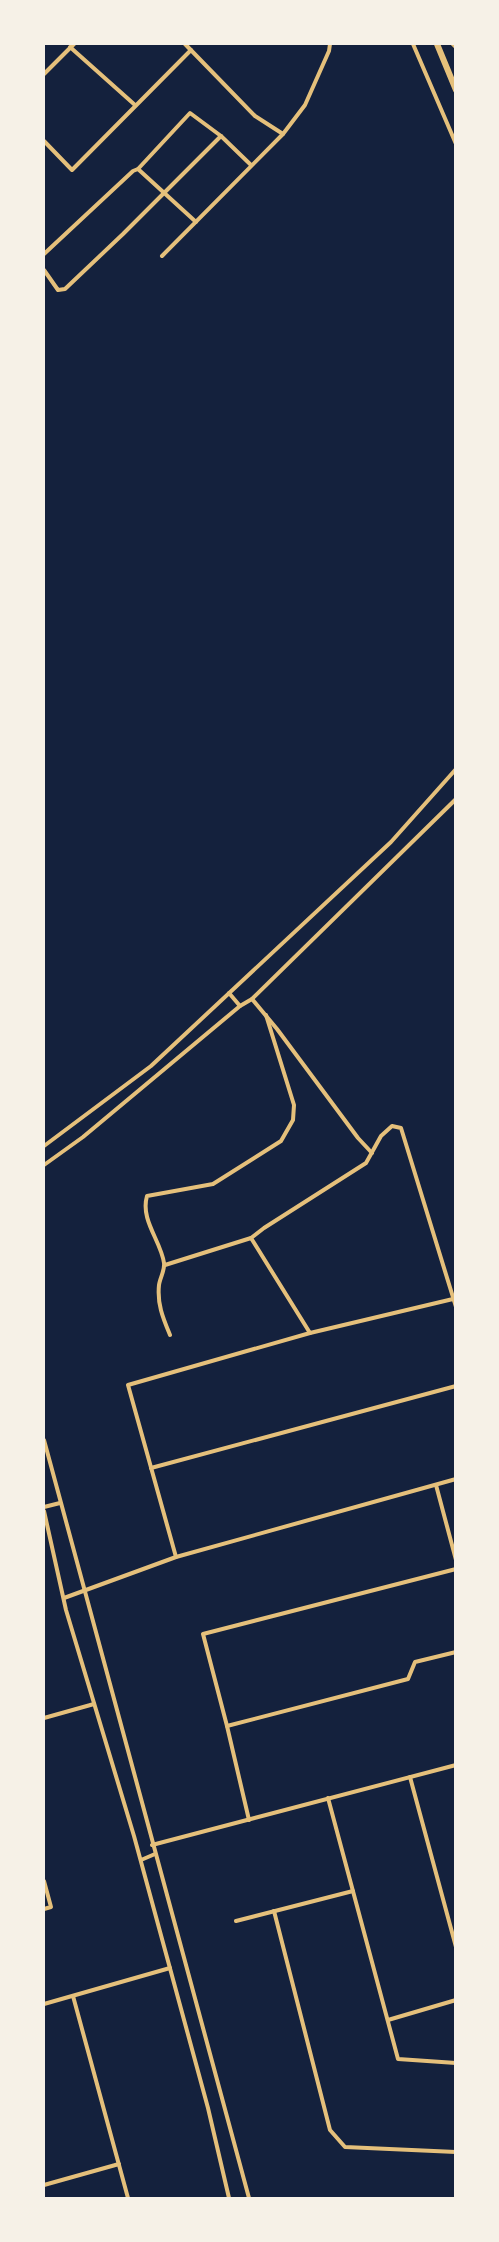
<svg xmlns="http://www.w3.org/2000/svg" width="499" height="2242" font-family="'Titillium Web',sans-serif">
<rect width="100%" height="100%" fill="#14213d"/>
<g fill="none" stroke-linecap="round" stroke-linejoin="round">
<g stroke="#e5c07b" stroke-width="4">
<path d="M185 44 255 116 283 134"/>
<path d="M413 44 456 144"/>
<path d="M70 47 135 105"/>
<path d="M44 74 74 44"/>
<path d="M44 141 72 170 191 50"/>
<path d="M138 169 196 222"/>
<path d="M44 254 133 171 138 169 190 113 221 136 251 165"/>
<path d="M162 256 283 134 305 105 329 51 330 44"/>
<path d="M44 270 58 290 65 289 123 234 221 136"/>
<path d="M229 993 240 1006"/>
<path d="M252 999 277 1029 358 1138 372 1153"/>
<path d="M44 1146 151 1066 391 842 456 769"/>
<path d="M44 1165 83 1137 240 1006 252 999 456 799"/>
<path d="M165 1265 251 1238"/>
<path d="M310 1333 251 1238 264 1228 366 1163 381 1136 392 1126 401 1128 456 1307"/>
<path d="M170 1335C163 1318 157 1304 159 1285 160 1278 165 1270 164 1263 161 1241 140 1220 147 1196L213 1184 281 1141 293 1120 294 1105 266 1015"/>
<path d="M44 1440 249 2198"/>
<path d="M151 1468 456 1386"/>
<path d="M436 1485 456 1560"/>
<path d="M44 1507 60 1503"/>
<path d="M44 1511 66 1610 134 1836 208 2108 229 2198"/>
<path d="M176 1557 128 1385 310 1333 453 1299"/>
<path d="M64 1598 176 1557 456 1479"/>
<path d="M44 1718 94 1704"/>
<path d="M227 1726 203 1634 456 1569"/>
<path d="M410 1777 456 1947"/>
<path d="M328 1798 398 2059 456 2063"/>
<path d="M249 1820 227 1726 408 1679 415 1662 456 1652"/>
<path d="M152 1845 456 1765"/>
<path d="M141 1860 155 1854"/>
<path d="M44 1881 51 1907 44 1909"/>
<path d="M274 1911 330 2130 345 2147 456 2152"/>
<path d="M236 1921 353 1891"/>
<path d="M73 1996 128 2198"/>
<path d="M44 2004 170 1968"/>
<path d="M388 2020 456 2000"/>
<path d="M44 2185 119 2164"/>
</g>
<g stroke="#e5c07b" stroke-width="6">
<path d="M437 44 456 90"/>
<path d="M454 44 456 46"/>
</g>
</g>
<rect width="499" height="2242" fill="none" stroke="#f6f1e7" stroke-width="90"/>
</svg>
